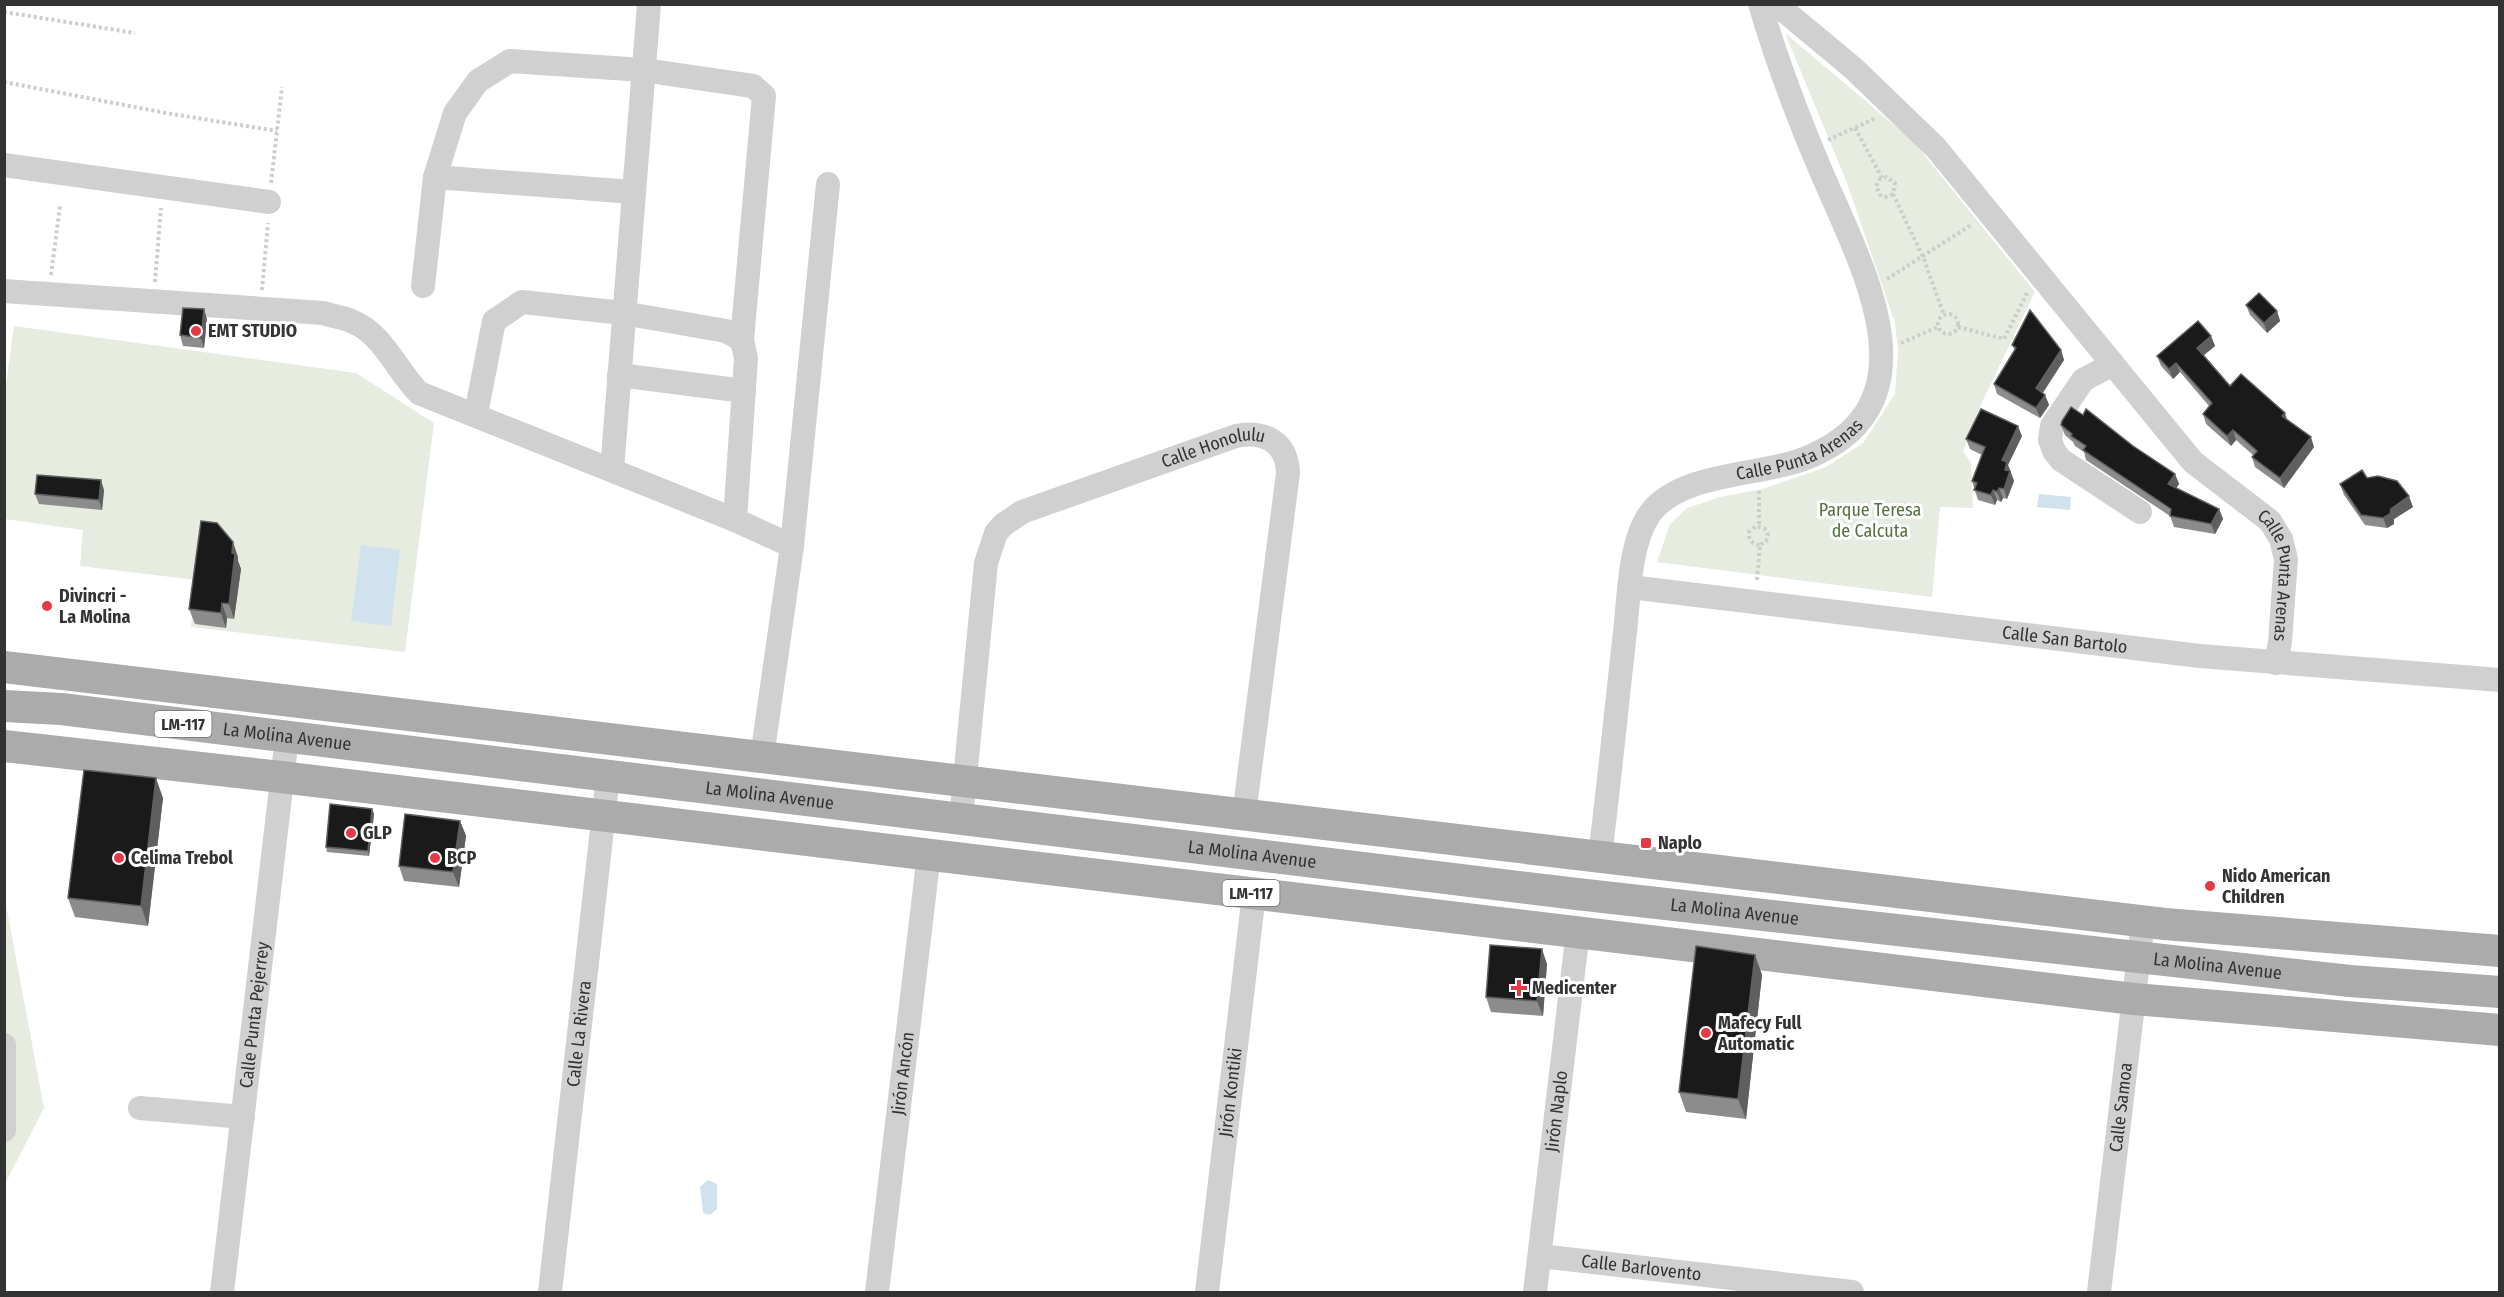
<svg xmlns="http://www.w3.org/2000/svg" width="2504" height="1297" font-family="'Fira Sans Condensed',sans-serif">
<rect width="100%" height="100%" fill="#fff"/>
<g fill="#e6ecdf">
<path d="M1785 33 1913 141 2035 292 1982 402 1963 451 1971 463 1973 508 1940 507 1932 597 1657 562 1670 524 1687 508 1720 497 1763 489 1826 467 1863 443 1895 394 1898 350 1895 323 1847 183Z"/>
<path d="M14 326 356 373 434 423 405 652 191 627 196 580 80 566 83 530 5 519 4 399Z"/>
<path d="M4 894 44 1108 5 1184H4Z"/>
</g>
<g fill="#cfe2ee">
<path d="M2039 494 2071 497 2070 510 2037 507Z"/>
<path d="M361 545 400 550 391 626 351 621Z"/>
<path d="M708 1180 717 1184V1209L710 1215 703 1213 700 1187Z"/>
</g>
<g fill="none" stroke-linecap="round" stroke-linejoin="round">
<g stroke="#cdcdcd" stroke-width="4" stroke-dasharray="3 3" stroke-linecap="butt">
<path d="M4 12 135 33"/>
<path d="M4 82 166 113 277 131"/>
<path d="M1855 128 1882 178"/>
<path d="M1828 140 1876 118"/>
<path d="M271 183 282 87"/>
<path d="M1893 194 1885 197 1880 195 1876 186 1879 180 1886 177 1895 183 1893 194 1923 257 1944 315"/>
<path d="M51 275 60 206"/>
<path d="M1887 279 1971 225"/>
<path d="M155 282 161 208"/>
<path d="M262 290 268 223"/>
<circle cx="1948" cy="324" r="10"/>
<path d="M1958 327 2004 339 2028 291"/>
<path d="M1901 343 1938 327"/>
<path d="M1759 491V526"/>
<path d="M1757 580 1760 545 1766 541 1768 535 1765 529 1756 526 1749 532C1748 540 1752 544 1760 545"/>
</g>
<g stroke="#d0d0d0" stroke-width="24">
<path id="s1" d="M1776 4 1853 68 1936 148 2193 462 2270 521 2281 539 2286 559 2280 642 2276 663"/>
<path d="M4 165 269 202"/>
<path d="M435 177 633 192"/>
<path d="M423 286 435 177 455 113 478 81 510 61 643 70 753 86 764 96 742 340"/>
<path d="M4 291 323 313C332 316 342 317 351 321 383 333 396 370 419 393L735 520 792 546"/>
<path d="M2113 364 2083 380 2052 426 2050 440 2054 451 2061 460 2140 512"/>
<path d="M619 375 744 391"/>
<path d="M476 414 494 321 522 302 623 313 726 331 742 340 746 358 735 520"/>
<path d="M612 470 649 4"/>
<path id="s2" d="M1630 587 2200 656 2500 680"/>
<path d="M762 757 792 546 828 184"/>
<path id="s3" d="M961 819 986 563 996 533 1003 525 1022 512 1236 436C1264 430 1287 442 1288 473L1244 815"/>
<path id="s4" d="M1600 856C1609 784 1616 712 1624 641 1629 604 1628 546 1649 515 1678 473 1756 476 1801 460 1946 406 1858 261 1818 164 1796 112 1776 59 1760 4"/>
<path d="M4 1045V1130"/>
<path d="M140 1108 243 1117"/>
<path id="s5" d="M1540 1256 1852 1292"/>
<path id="s6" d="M222 1292 287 737"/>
<path id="s7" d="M550 1292 608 776"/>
<path id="s8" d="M877 1292 929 854"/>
<path id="s9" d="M1207 1292 1254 894"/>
<path id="s10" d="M1535 1292 1578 931"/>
<path id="s11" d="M2099 1292 2143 921"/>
</g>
<g stroke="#ababab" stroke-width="32">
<path d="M4 667 2165 924 2500 951"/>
<path id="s12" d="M4 706 61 709 1577 894 2350 981 2500 992"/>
<path d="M4 746 281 777 2134 999 2500 1030"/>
</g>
</g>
<g fill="#8c8c8c">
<path d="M2246 305 2277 311 2280 321 2267 333 2250 315Z"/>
<path d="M207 319 204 348 183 346 180 335Z"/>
<path d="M2211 336 2215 346 2203 356 2230 386 2287 421 2314 447 2284 488 2255 467 2252 457 2253 455 2236 440 2231 446 2206 424 2203 414 2209 406 2180 372 2173 379 2161 366 2157 356Z"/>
<path d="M2012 345 2061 350 2064 360 2043 393 2045 395 2049 405 2040 418 1997 394 1994 384 2015 351Z"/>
<path d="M2061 425 2133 446 2175 474 2179 484 2176 488 2219 509 2223 519 2215 534 2174 527 2170 516 2086 460 2084 452 2075 446 2073 442 2065 435Z"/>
<path d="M2022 436 2008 465 2014 481 2007 499 2003 498 2001 502 1997 500 1995 505 1978 500 1972 481 1982 455 1970 449 1966 439Z"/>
<path d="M2367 478 2413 507 2394 519V524L2387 528 2365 525 2344 495 2340 484Z"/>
<path d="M104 490 102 510 39 504 35 494Z"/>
<path d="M238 557V561L241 569 234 619 227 618 226 628 195 624 189 609Z"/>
<path d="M163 798 148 926 75 917 68 898Z"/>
<path d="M372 809 374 814 369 856 327 852 326 847Z"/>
<path d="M460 821 466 836 459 887 404 881 399 866Z"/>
<path d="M1755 955 1762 975 1746 1119 1686 1112 1679 1092Z"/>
<path d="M1547 964 1543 1016 1491 1012 1486 997Z"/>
</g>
<g fill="#5f5f5f">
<path d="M204 309 207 319 204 348 201 338Z"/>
<path d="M2277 311 2280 321 2267 333 2264 323Z"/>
<path d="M2211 336 2215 346 2200 358 2197 348Z"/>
<path d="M2061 350 2064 360 2039 398 2036 388Z"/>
<path d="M2176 363 2180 372 2173 379 2169 369Z"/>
<path d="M2045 395 2049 405 2040 418 2036 408Z"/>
<path d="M2285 413 2288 423 2282 416Z"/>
<path d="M2018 426 2022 436 2008 465 2014 481 2007 499 2004 489 2002 460Z"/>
<path d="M2233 430 2236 440 2231 446 2227 436Z"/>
<path d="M2311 437 2314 447 2284 488 2280 478Z"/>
<path d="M2175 474 2179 484 2172 494 2168 484Z"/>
<path d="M101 480 104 490 102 510 99 500Z"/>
<path d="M1999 488 2003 498 2001 502 1997 492Z"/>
<path d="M1993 490 1997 500 1995 505 1991 495Z"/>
<path d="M2409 496 2413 507 2394 519V524L2387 528 2383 518 2391 509Z"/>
<path d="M2219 509 2223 519 2215 534 2211 524Z"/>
<path d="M233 542 238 557V561L241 569 234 619 229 604Z"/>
<path d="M222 603 227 618 226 628 221 613Z"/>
<path d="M156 778 163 798 148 926 141 906Z"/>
<path d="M372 809 374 814 369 856 368 851Z"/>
<path d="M460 821 466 836 459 887 453 872Z"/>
<path d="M1542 949 1547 964 1543 1016 1537 1001Z"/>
<path d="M1755 955 1762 975 1746 1119 1738 1099Z"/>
</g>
<g fill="#1a1a1a" stroke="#5f5f5f" stroke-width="1.5">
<path d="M2259 293 2277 311 2264 323 2246 305Z"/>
<path d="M183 308 204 309 201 338 180 335Z"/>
<path d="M2030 310 2061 350 2036 388 2045 395 2036 408 1994 384 2016 348 2012 345Z"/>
<path d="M2198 321 2211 336 2197 348 2230 386 2241 374 2285 413 2282 416 2311 437 2280 478 2252 457 2257 451 2233 430 2227 436 2203 414 2212 403 2176 363 2169 369 2157 356Z"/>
<path d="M2071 407 2083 415 2086 409 2133 446 2175 474 2168 484 2219 509 2211 524 2170 516 2171 509 2083 450 2086 446 2071 436 2072 434 2061 425 2062 421Z"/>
<path d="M1981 409 2018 426 2002 460 2007 462 2005 470 2010 471 2004 489 1999 488 1997 492 1993 490 1991 495 1974 490 1977 483 1972 481 1985 447 1966 439Z"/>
<path d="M2362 470 2367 478 2378 476 2397 481 2409 496 2391 509 2390 514 2383 518 2361 515 2340 484Z"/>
<path d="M37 475 101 480 99 500 35 494Z"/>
<path d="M201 521 217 523 233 542 232 553 235 554 229 604 222 603 221 613 189 609Z"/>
<path d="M84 770 156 778 141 906 68 898Z"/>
<path d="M330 804 372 809 368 851 326 847Z"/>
<path d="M405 814 460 821 453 872 399 866Z"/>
<path d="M1490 945 1542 949 1537 1001 1486 997Z"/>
<path d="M1696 946 1755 955 1738 1099 1679 1092Z"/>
</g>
<g fill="#e63946" stroke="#fff" stroke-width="2">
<circle cx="196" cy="331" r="6"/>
<circle cx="47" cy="606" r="6"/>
<circle cx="351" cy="833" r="6"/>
<rect x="1640" y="837" width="12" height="12" rx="3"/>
<circle cx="119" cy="858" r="6"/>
<circle cx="435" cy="858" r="6"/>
<circle cx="2210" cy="886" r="6"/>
<path d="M1516 979h6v6h6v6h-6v6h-6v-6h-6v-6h6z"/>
<circle cx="1706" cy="1033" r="6"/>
</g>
<g text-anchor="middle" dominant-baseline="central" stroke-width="6" stroke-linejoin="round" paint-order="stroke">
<g fill="#fff" stroke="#707070" stroke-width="1.5">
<rect x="154.5" y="711" width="57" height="26" rx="4.5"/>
<rect x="1222.5" y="880" width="57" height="26" rx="4.5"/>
</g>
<g font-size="16" font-weight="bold" fill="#333">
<text x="183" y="724">LM-117</text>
<text x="1251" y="893">LM-117</text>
</g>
<g font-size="18" font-weight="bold" fill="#333" stroke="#fff" text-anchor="start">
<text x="208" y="331">EMT STUDIO</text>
<text x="59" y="596">Divincri -<tspan x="59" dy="21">La Molina</tspan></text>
<text x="363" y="833">GLP</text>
<text x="1658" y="843">Naplo</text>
<text x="131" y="858">Celima Trebol</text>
<text x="447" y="858">BCP</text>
<text x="2222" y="876">Nido American<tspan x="2222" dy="21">Children</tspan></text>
<text x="1532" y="988">Medicenter</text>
<text x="1718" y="1023">Mafecy Full<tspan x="1718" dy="21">Automatic</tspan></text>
</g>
<g font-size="18" fill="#333" stroke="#fff">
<text stroke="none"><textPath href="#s4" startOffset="513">Calle Punta Arenas</textPath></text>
<text stroke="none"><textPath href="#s3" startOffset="525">Calle Honolulu</textPath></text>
<text stroke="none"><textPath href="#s1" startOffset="774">Calle Punta Arenas</textPath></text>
<text stroke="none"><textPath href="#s2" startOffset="438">Calle San Bartolo</textPath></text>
<text stroke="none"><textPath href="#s12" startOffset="285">La Molina Avenue</textPath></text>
<text stroke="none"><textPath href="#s12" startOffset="771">La Molina Avenue</textPath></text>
<text stroke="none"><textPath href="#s12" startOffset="1257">La Molina Avenue</textPath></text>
<text stroke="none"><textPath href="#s12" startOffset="1743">La Molina Avenue</textPath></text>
<text stroke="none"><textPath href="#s12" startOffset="2229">La Molina Avenue</textPath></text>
<text stroke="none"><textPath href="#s6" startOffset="279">Calle Punta Pejerrey</textPath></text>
<text stroke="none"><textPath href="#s7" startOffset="260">Calle La Rivera</textPath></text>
<text stroke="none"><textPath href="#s8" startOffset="220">Jirón Ancón</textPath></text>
<text stroke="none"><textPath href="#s9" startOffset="201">Jirón Kontiki</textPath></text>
<text stroke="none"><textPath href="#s11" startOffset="186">Calle Samoa</textPath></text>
<text stroke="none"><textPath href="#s10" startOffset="182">Jirón Naplo</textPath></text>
<text stroke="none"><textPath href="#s5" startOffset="102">Calle Barlovento</textPath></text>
</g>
<g font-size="18" fill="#56703f" stroke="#fff">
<text x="1870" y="510">Parque Teresa<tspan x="1870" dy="21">de Calcuta</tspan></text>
</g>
</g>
<rect width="2504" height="1297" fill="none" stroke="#333333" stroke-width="12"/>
</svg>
